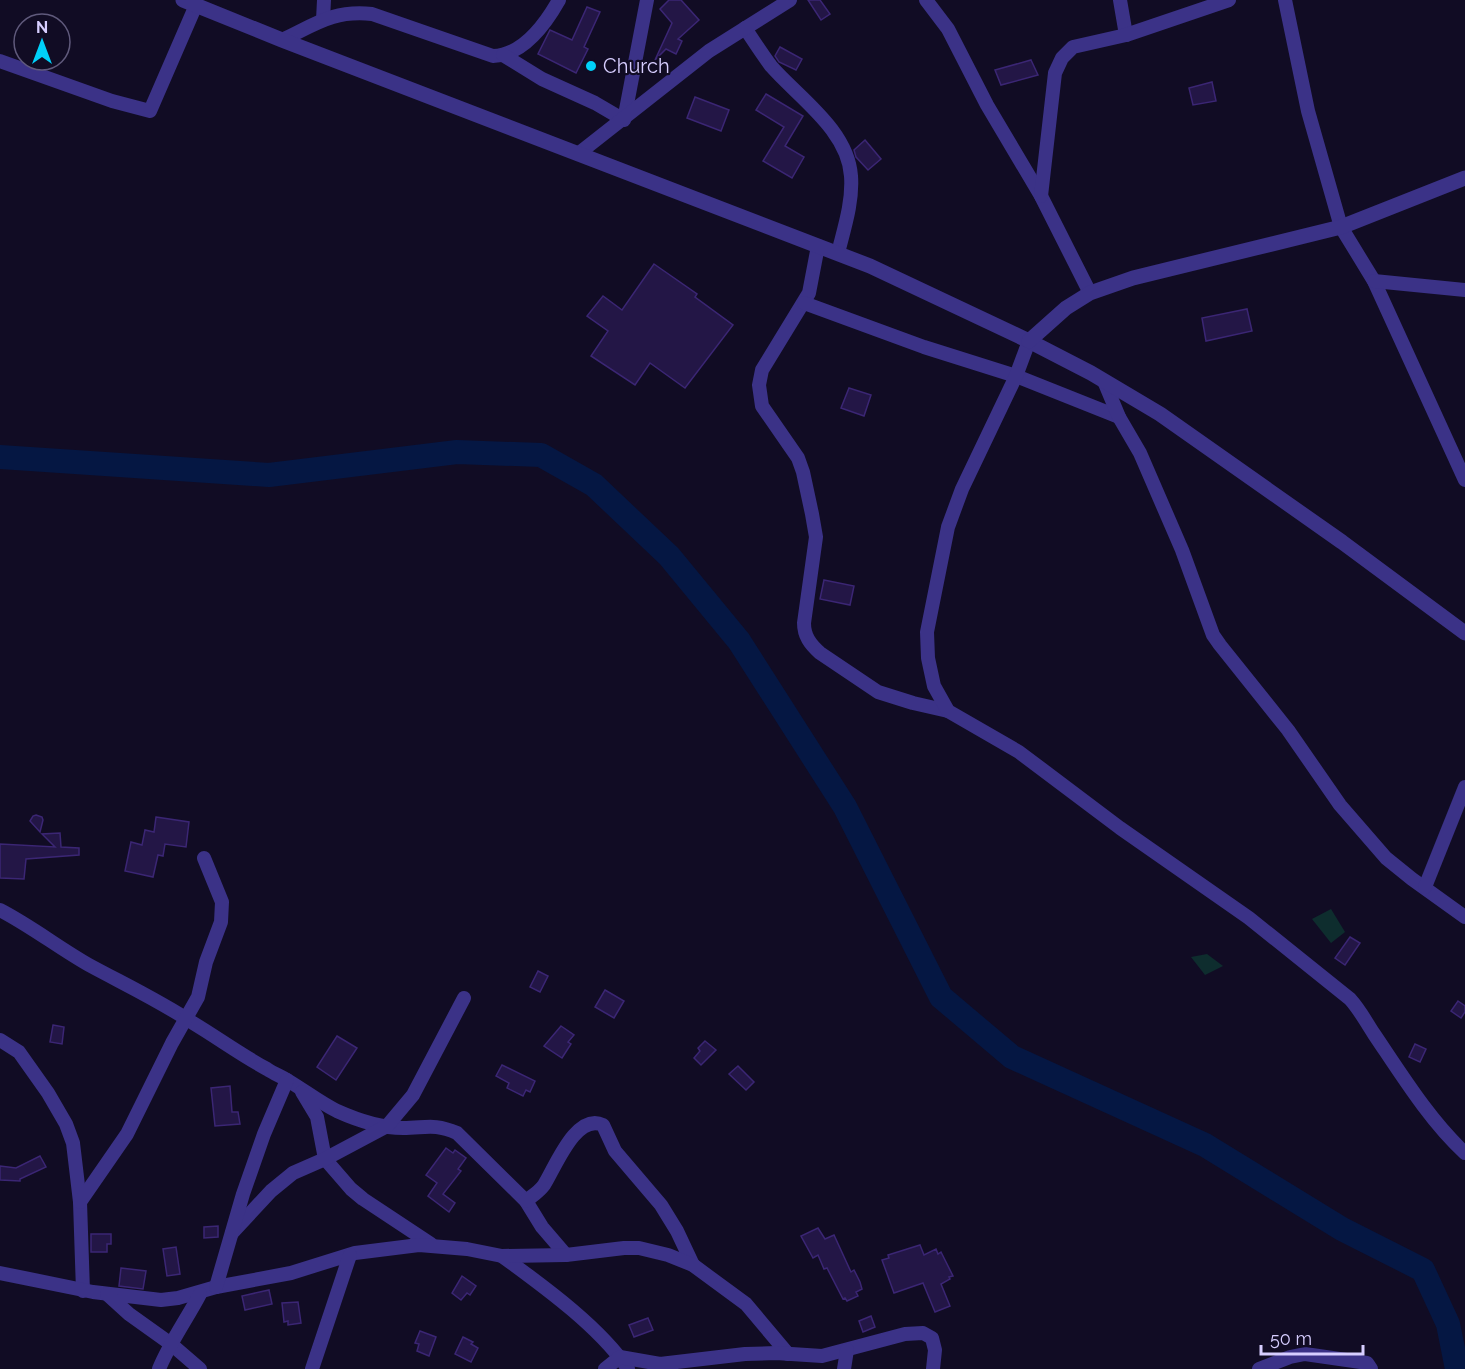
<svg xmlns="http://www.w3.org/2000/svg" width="1465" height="1369" font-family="Raleway,sans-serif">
<rect width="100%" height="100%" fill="#110c24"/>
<g fill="#0e2d2e">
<path d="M1331 909 1345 932 1331 943 1312 919Z"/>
<path d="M1207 954 1223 966 1205 975 1191 957Z"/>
</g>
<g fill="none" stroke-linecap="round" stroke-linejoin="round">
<path stroke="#051743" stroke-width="24" d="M0 457 269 475 457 452 541 455 594 485 669 556 739 641 845 807 941 997 1012 1057 1205 1145 1342 1229 1423 1270 1448 1324 1457 1369"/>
</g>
<g fill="#231646" stroke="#3b2674" stroke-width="1.5">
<path d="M669 0H681L699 20 678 39 682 41 676 54 666 49 655 60 672 23 660 9Z"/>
<path d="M808 0H820L830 14 821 20Z"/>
<path d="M587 7 600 12 584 47 588 49 576 73 538 54 550 30 572 40Z"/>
<path d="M780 47 802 59 796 70 779 62 775 56Z"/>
<path d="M1031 60 1038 75 1001 85 995 70Z"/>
<path d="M1212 82 1216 101 1193 105 1189 88Z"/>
<path d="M766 94 803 116 785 146 804 157 792 178 763 161 784 127 756 110Z"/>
<path d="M695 97 729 110 721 131 687 118Z"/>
<path d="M865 140 881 159 868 170 856 157 854 150Z"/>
<path d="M654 264 697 294 695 297 733 325 685 388 650 363 635 385 591 356 608 331 587 316 603 296 622 310Z"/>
<path d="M1247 309 1252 331 1206 341 1202 318Z"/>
<path d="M849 388 871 395 864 416 841 408Z"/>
<path d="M824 580 854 586 850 605 820 599Z"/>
<path d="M36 815 42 817 43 820 40 832 30 821 33 816Z"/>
<path d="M156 817 189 822 186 847 165 844 163 856 158 855 153 877 125 871 131 842 142 845 145 830 154 832Z"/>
<path d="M60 833 61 847 79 848V855L26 859 24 879 0 878V844L55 847 42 834Z"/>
<path d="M1350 937 1360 943 1345 965 1335 958Z"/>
<path d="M538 971 548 976 540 992 530 987Z"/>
<path d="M605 990 624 1001 614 1018 595 1007Z"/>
<path d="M1458 1001 1465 1006V1012L1461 1018 1451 1011Z"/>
<path d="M53 1025 64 1027 62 1044 50 1042Z"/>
<path d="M561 1026 574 1035 568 1042 571 1044 562 1058 544 1046Z"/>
<path d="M337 1036 357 1048 336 1080 317 1067Z"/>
<path d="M705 1041 716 1050 701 1065 694 1058 700 1051 698 1048Z"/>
<path d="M1415 1044 1426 1049 1420 1062 1409 1057Z"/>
<path d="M502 1065 535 1081 530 1092 526 1090 523 1096 507 1088 509 1083 496 1076Z"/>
<path d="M738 1066 754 1082 746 1090 729 1074Z"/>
<path d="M230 1086 232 1112H238L240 1124 215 1126 211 1088Z"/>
<path d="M446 1148 453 1153 455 1150 466 1158 458 1169 461 1171 443 1194 455 1203 449 1212 428 1196 437 1183 426 1175Z"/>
<path d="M40 1156 46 1167 20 1179V1181L0 1180V1166L16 1168Z"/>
<path d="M218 1226V1237L204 1238V1227Z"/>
<path d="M818 1228 825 1239 834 1235 851 1272 854 1270 860 1282 862 1289 856 1292 858 1296 847 1301 845 1298 843 1299 827 1268 824 1269 818 1255 813 1258 801 1236Z"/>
<path d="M91 1234H111V1244H107V1252H91Z"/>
<path d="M920 1245 924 1255 936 1249 938 1254 941 1252 953 1276 949 1277 950 1279 941 1284 950 1306 935 1312 923 1283 894 1293 882 1260 889 1258 888 1255Z"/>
<path d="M176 1247 180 1274 167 1276 163 1249Z"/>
<path d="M121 1268 146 1271 143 1289 119 1286Z"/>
<path d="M462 1276 476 1286 470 1295 467 1293 461 1300 452 1293Z"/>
<path d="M269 1290 272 1304 245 1310 242 1296Z"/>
<path d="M298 1302 301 1323 288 1325V1321L284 1322 282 1303Z"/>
<path d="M871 1316 875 1327 863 1332 859 1321Z"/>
<path d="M648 1318 653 1330 634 1337 629 1325Z"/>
<path d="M420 1331 436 1337 429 1356 417 1351 419 1344 415 1343Z"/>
<path d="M463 1337 473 1342 471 1344 478 1348 471 1362 455 1354Z"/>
</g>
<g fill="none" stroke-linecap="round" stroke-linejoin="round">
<g stroke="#3b3287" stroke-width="14">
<path d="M926 0 948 29 987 105 1041 196 1090 293"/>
<path d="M1120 0 1126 35"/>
<path d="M1285 0 1308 111 1341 227 1374 281 1465 480"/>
<path d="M323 20 324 0"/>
<path d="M745 28C753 40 762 54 771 66 799 98 848 130 851 176 853 202 844 229 838 253"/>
<path d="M282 40C316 24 333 10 372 14L493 56C523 55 546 23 559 0"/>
<path d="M503 55 542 79 595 103 624 120 647 0"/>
<path d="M0 61 112 101 150 111 196 5"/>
<path d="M578 154 709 51 790 0"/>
<path d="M1041 196 1055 73 1062 58 1073 47 1126 35 1229 0"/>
<path d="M818 246 809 293 762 370 759 385 762 406 798 458 803 472 812 514 816 537 804 623C804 636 810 644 820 653L878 692 913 703 948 711"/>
<path d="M1374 281 1465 290"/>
<path d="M804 303 924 347 1016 376 1119 417"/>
<path d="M1029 341 1016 376 962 489 948 527 927 632 928 658 934 686 948 711 1019 752 1120 828 1249 918 1350 999C1360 1010 1366 1022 1374 1034 1401 1074 1430 1121 1465 1153"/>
<path d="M1104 381 1119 417 1140 453 1182 550 1213 635 1220 645 1288 730 1340 805 1386 858 1412 879 1465 917"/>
<path d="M1425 887 1465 787"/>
<path d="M0 910C31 926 59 948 89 965 124 984 160 1001 193 1023 218 1038 241 1055 267 1069 273 1073 280 1076 287 1080 304 1090 319 1102 337 1111 357 1120 381 1128 403 1128 426 1128 434 1123 457 1133L526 1201 542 1227 566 1255"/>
<path d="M0 1040 19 1052 48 1093 66 1124 73 1143 80 1202 83 1291"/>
<path d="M302 1092 317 1117 325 1159 351 1189 363 1199 431 1244"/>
<path d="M526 1201C532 1196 539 1192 544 1185 555 1168 576 1112 603 1125L615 1151 661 1205 677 1231 693 1265"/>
<path d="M80 1202 127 1134 172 1043 198 997 206 962 221 922 222 902 204 858"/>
<path d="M232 1233 271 1191 293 1173 325 1159 387 1126 413 1095 464 998"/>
<path d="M502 1256C543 1286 600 1327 628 1369"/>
<path d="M0 1273 93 1292 161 1300 178 1298 216 1287 291 1273 355 1253 419 1245 467 1249 502 1256 566 1255 624 1248H639L668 1255 693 1265 746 1304 788 1354"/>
<path d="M216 1287 243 1194 264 1134 287 1080"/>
<path d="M107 1294 129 1314 171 1344 200 1369"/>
<path d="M159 1369C170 1342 187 1319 200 1294"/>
<path d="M312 1369 350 1255"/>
<path d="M605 1369 620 1357 660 1364 745 1354 776 1353 822 1356 905 1334 923 1333 932 1338 935 1350 933 1369"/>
<path d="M844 1369 847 1350"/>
<path d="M1259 1369 1290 1357 1305 1354 1367 1363 1371 1369"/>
</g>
<g stroke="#3b3287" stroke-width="15">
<path d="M183 0 282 40 870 266 1029 341 1091 373 1160 414 1342 542 1465 633"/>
<path d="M1029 341 1066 308 1090 293 1133 278 1341 227 1465 178"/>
</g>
</g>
<circle fill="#00d0f9" stroke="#110c24" stroke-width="2" cx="591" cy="66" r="6"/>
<g text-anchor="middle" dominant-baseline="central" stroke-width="4.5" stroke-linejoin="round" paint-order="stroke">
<g font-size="20" fill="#d7ceff" stroke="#110c24" text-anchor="start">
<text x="603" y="66">Church</text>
</g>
</g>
<g transform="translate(42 42)"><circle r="28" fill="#110c24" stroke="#605a7c" stroke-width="1.5"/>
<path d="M0-4.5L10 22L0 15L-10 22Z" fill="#00d0f9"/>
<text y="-9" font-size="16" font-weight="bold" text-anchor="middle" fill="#d7ceff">N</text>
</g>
<path d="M1261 1345v9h102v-9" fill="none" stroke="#d7ceff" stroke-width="3"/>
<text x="1270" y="1345" font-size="18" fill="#d7ceff" stroke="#110c24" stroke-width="4.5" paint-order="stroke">50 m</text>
</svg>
